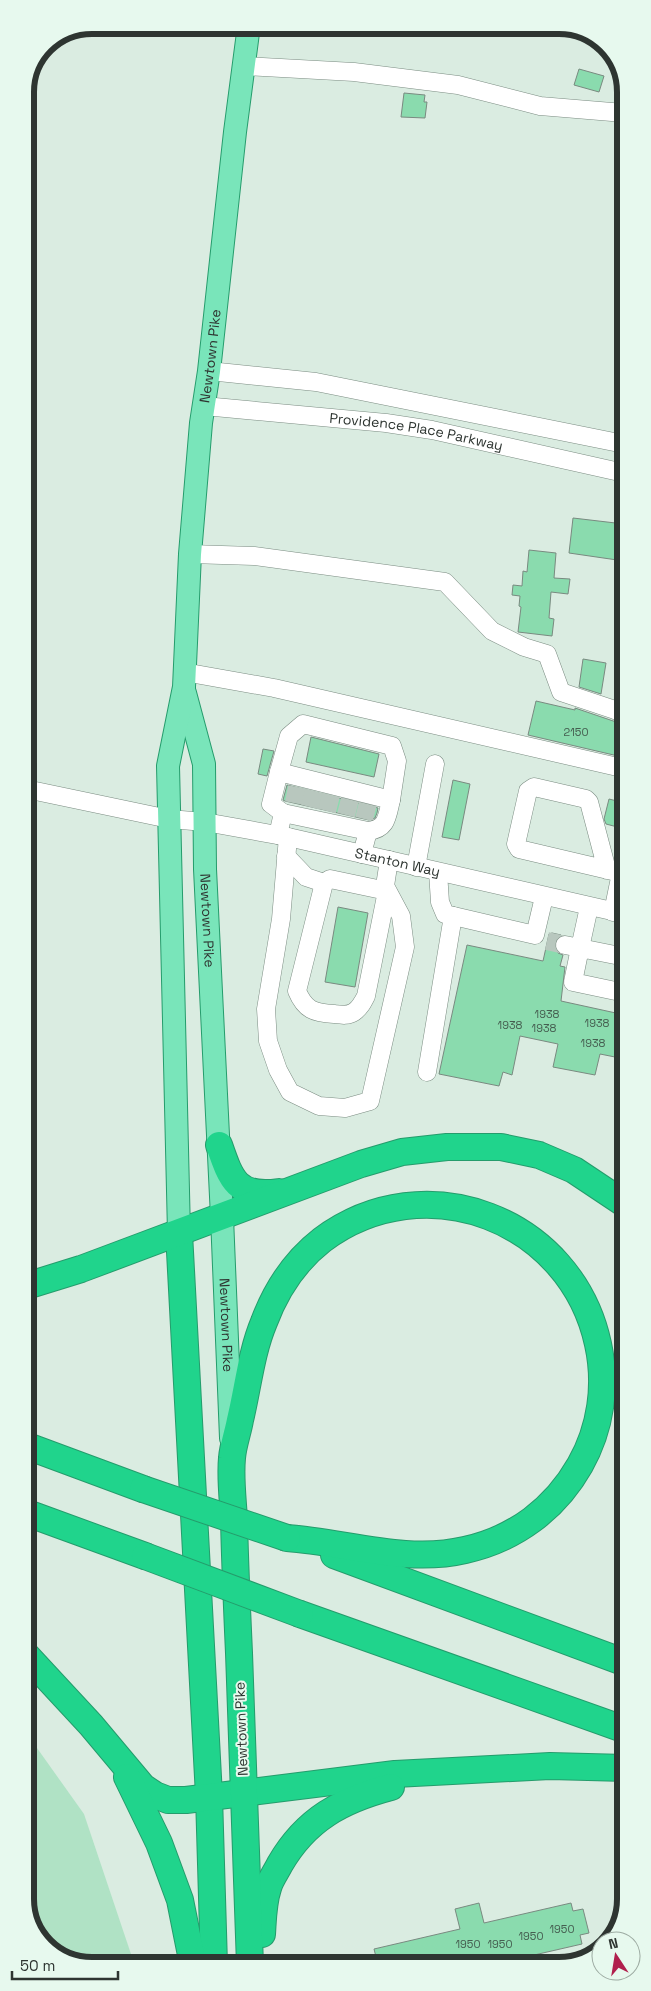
<svg xmlns="http://www.w3.org/2000/svg" width="651" height="1991" font-family="'Space Grotesk',sans-serif">
<rect width="100%" height="100%" fill="#daece1"/>
<path fill="#b0e2c5" d="M27 1734 84 1814 135 1966H87L48 1950 27 1916Z"/>
<g fill="#8adbae" stroke="#798a80">
<path d="M579 69 604 76 599 92 574 85Z"/>
<path d="M404 93 425 95 424 102H427L425 118 401 117Z"/>
<path d="M573 518 624 524V561L569 553Z"/>
<path d="M529 550 556 553 554 578 570 579 568 594 551 592 549 618 554 619 552 636 518 632 521 607 519 606 520 596 512 595 513 585 522 586 523 571 527 572Z"/>
<path d="M583 659 606 663 601 694 579 687Z"/>
<path d="M536 701 575 710V708L625 725 618 756 528 735Z"/>
<path d="M311 737 379 754 374 777 306 762Z"/>
<path d="M263 749 274 751 267 776 258 774Z"/>
<path d="M453 780 470 784 459 840 442 837Z"/>
<path d="M287 785 378 808 377 813 375 818 369 820 285 801 283 800Z"/>
<path d="M609 799 625 803V829L606 824 604 819Z"/>
<path d="M338 907 368 913 355 987 325 982Z"/>
<path d="M552 933 561 935 557 938 555 943 558 953 563 955 560 966 565 967 561 1001 625 1015V1059L600 1054 595 1075 553 1067 558 1044 520 1036 512 1075 503 1072 499 1086 439 1074 467 945 543 961 549 934Z"/>
<path d="M479 1903 484 1923 571 1903 573 1911 583 1909 589 1933 580 1935 582 1944 495 1964 378 1965 374 1949 460 1929 455 1909Z"/>
</g>
<g fill="none" stroke-linecap="round" stroke-linejoin="round">
<g stroke="#b8c7be" stroke-width="18" stroke-dasharray="18 9" stroke-linecap="butt">
<path d="M294 803 297 787"/>
<path d="M310 807 314 791"/>
<path d="M327 811 331 795"/>
<path d="M346 815 350 799"/>
<path d="M364 819 368 803"/>
<path d="M547 941 565 945"/>
</g>
<defs>
<g id="minor">
<path d="M243 66 354 72 458 85 540 106 624 113"/>
<path d="M209 371 316 382 624 444"/>
<path id="s1" d="M204 406 386 423 432 430 624 473"/>
<path d="M190 554 254 556 445 582 492 631 524 647 547 654 561 692 615 710 625 715"/>
<path d="M184 672 274 688 622 768 625 766"/>
<path d="M279 772 289 736 303 724 392 746 397 761 391 800"/>
<path id="s2" d="M26 789 169 819 205 822 288 837 625 914"/>
<path d="M283 813 368 831"/>
<path d="M278 835 283 813 271 804 279 772 391 800C387 817 387 829 368 831L362 854"/>
<path d="M288 837 281 919 266 1009 268 1041 278 1070 290 1092 319 1106 345 1108 370 1101 405 947 401 916 385 886 389 860"/>
<path d="M286 856 306 877 324 883"/>
<path d="M416 867 435 764"/>
<path d="M607 870 589 802 586 799 534 787 528 791 516 844 519 849 621 873 625 865"/>
<path d="M438 872 440 902 445 914 535 935 544 897"/>
<path d="M330 879 387 891 366 996C363 1002 360 1008 354 1012 348 1016 342 1015 334 1014 314 1013 305 1010 297 991L324 883Z"/>
<path d="M613 912 621 873 625 874"/>
<path d="M565 945 580 948 589 907"/>
<path d="M625 957 580 948 573 982 625 993"/>
<path d="M427 1072 453 916"/>
</g>
<g id="major">
<path id="s3" d="M185 693 204 764 205 869 222 1217 231 1438"/>
<path id="s4" d="M179 1233 168 766 184 687 190 554 201 423 209 371 235 132 249 25"/>
</g>
<g id="highway">
<path d="M219 1145C231 1180 237 1198 279 1192"/>
<path d="M179 1233 209 1796 214 1965"/>
<path d="M26 1286 81 1269 361 1164 402 1152 447 1147H501L539 1155 574 1170 625 1204"/>
<path d="M27 1446 143 1489"/>
<path d="M27 1513 145 1556"/>
<path d="M334 1555 626 1663"/>
<path d="M300 1614 626 1730"/>
<path d="M27 1656 91 1725 143 1787 155 1795 168 1800H186L395 1774 550 1766 626 1768"/>
<path d="M127 1777 159 1843 180 1900 193 1965"/>
<path d="M262 1934C263 1919 263 1903 268 1888 270 1880 276 1872 280 1864 306 1819 342 1800 391 1787"/>
<path d="M250 1965C246 1861 242 1757 239 1653 237 1609 235 1565 234 1520 233 1500 230 1478 232 1458 233 1445 238 1432 240 1420 248 1387 251 1353 264 1322 276 1290 295 1261 322 1240 425 1163 571 1219 598 1344 607 1385 601 1428 580 1465 555 1509 515 1539 465 1550 406 1564 345 1542 287 1538"/>
</g>
</defs>
<use href="#minor" stroke="#7b8c82" stroke-width="19"/>
<use href="#major" stroke="#259c6c" stroke-width="24"/>
<use href="#highway" stroke="#259c6c" stroke-width="28"/>
<use href="#minor" stroke="#fff" stroke-width="18"/>
<use href="#major" stroke="#79e5ba" stroke-width="22"/>
<use href="#highway" stroke="#20d48c" stroke-width="26"/>
<defs>
<g id="highway-bridge">
<path d="M143 1489 287 1538"/>
<path d="M145 1556 300 1614"/>
</g>
</defs>
<use href="#highway-bridge" stroke="#259c6c" stroke-width="28" stroke-linecap="butt"/>
<use href="#highway-bridge" stroke="#20d48c" stroke-width="26"/>
</g>
<g text-anchor="middle" dominant-baseline="central" stroke-width="4" stroke-linejoin="round" paint-order="stroke">
<g font-size="11" fill="#455e50">
<text x="576" y="732">2150</text>
<text x="547" y="1014">1938</text>
<text x="597" y="1023">1938</text>
<text x="510" y="1025">1938</text>
<text x="544" y="1028">1938</text>
<text x="593" y="1043">1938</text>
<text x="562" y="1929">1950</text>
<text x="531" y="1936">1950</text>
<text x="468" y="1944">1950</text>
<text x="500" y="1944">1950</text>
</g>
<g font-size="14" fill="#2e3531" stroke="#e7f9ee">
<text stroke="none"><textPath href="#s4" startOffset="880">Newtown Pike</textPath></text>
<text stroke="none"><textPath href="#s1" startOffset="214">Providence Place Parkway</textPath></text>
<text stroke="none"><textPath href="#s2" startOffset="379">Stanton Way</textPath></text>
<text stroke="none"><textPath href="#s3" startOffset="230">Newtown Pike</textPath></text>
<text stroke="none"><textPath href="#s3" startOffset="635">Newtown Pike</textPath></text>
<text transform="translate(241 1729) rotate(-92)">Newtown Pike</text>
</g>
</g>
<path d="M0 0H651V1991H0ZM92 34H559A58 58 0 0 1 617 92V1899A58 58 0 0 1 559 1957H92A58 58 0 0 1 34 1899V92A58 58 0 0 1 92 34Z" fill="#e7f9ee" fill-rule="evenodd"/>
<path fill="none" stroke="#2e3531" stroke-width="6" d="M92 34H559A58 58 0 0 1 617 92V1899A58 58 0 0 1 559 1957H92A58 58 0 0 1 34 1899V92A58 58 0 0 1 92 34Z"/>
<g transform="translate(616 1956) rotate(348)"><circle r="24" fill="#e7f9ee" stroke="#9daba2"/>
<path d="M0-4L9 19L0 12L-9 19Z" fill="#b01f4d"/>
<text y="-8" font-size="14" font-weight="bold" text-anchor="middle" fill="#2e3531">N</text>
</g>
<path d="M12 1971v8h106v-8" fill="none" stroke="#2e3531" stroke-width="2.5"/>
<text x="20" y="1971" font-size="15" fill="#2e3531" stroke="#e7f9ee" stroke-width="4" paint-order="stroke">50 m</text>
</svg>
